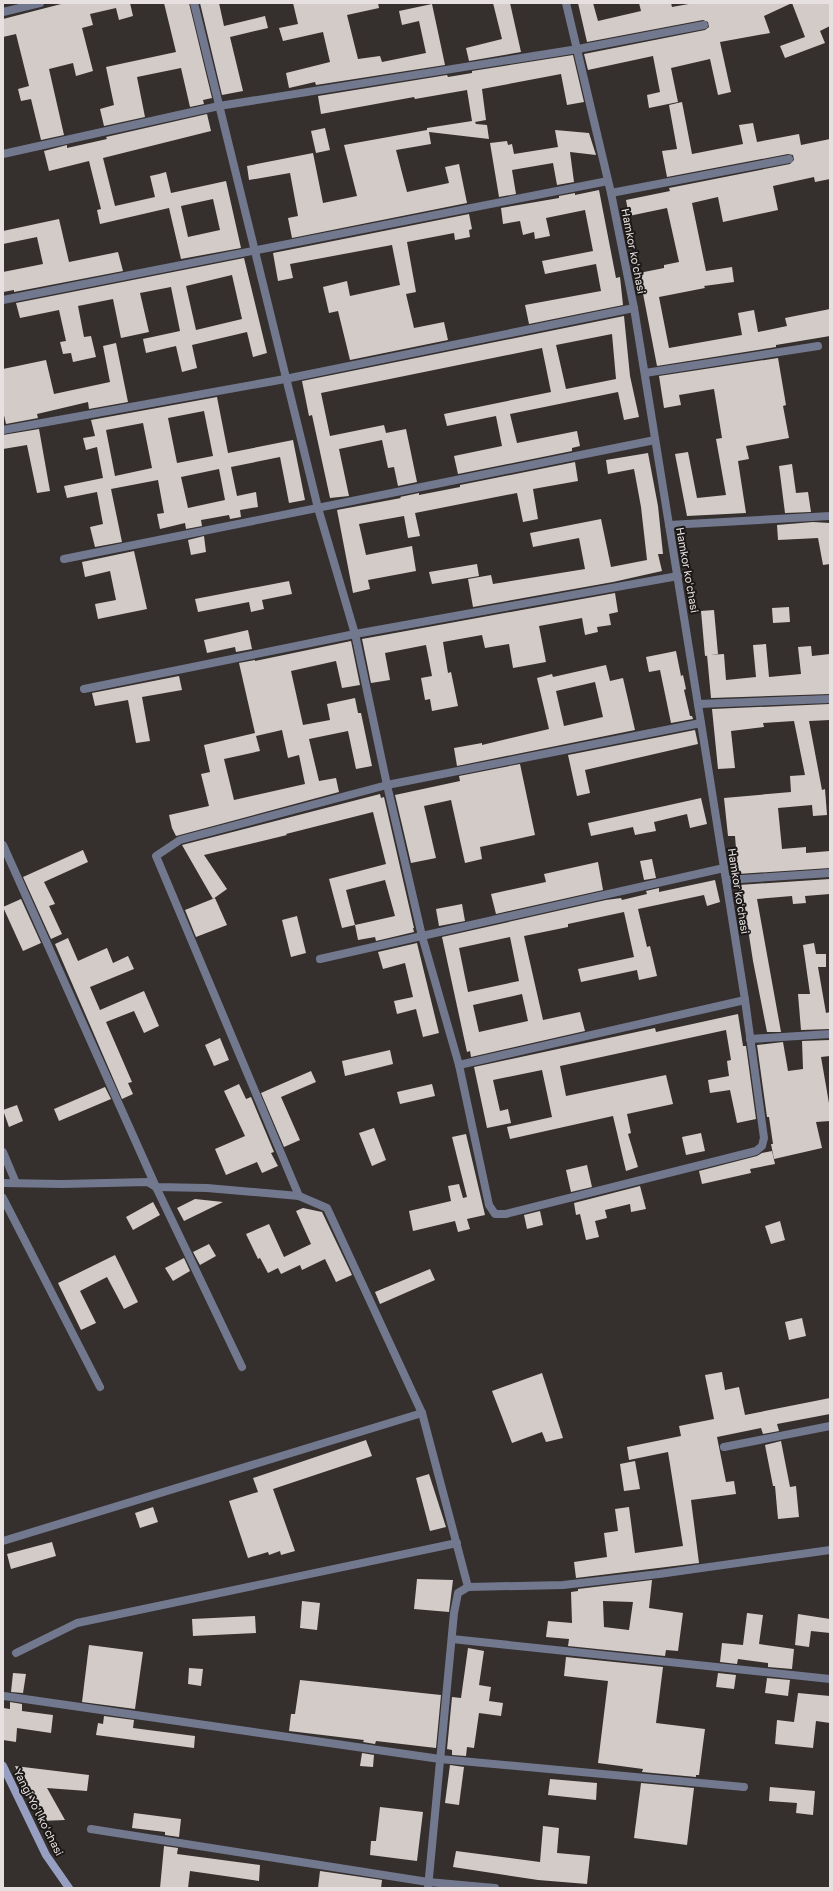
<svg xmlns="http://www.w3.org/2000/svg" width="833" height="1891" font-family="'Golos Text',sans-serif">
<rect width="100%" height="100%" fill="#352f2d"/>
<g fill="#d3cbc8" fill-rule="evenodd">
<path d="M65 3H130L133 16 119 20 116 8 90 14 93 25 82 28 93 71 76 76 73 63 49 69 64 135 41 140 31 99 21 101 18 89 29 86 16 34 3 37V19Z"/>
<path d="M164 3H189L212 98 203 100 204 104 190 107 181 68 137 77 145 117 104 126 100 109 114 105 106 67 176 52Z"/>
<path d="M200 3H219L224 26 265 16 268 28 230 37 243 91 222 95Z"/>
<path d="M293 3H378L379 8 347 15 358 59 380 56 382 62 426 53 419 21 402 25 399 11 432 4 445 65 316 85 315 82 289 88 286 73 330 62 323 32 283 41 279 28 298 24Z"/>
<path d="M493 3H510L521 52 469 61 466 48 502 39Z"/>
<path d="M578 3H593L598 21 641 11 639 3H671L672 7 694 3H792L764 16 770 33 720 42 731 92 718 95 710 59 671 68 678 102 649 108 647 95 660 92 653 56 588 70 584 54 705 30 709 27 708 22 703 20 587 42Z"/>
<path d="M792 3H830V26L820 31 825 43 785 58 780 46 805 37Z"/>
<path d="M573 55 584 102 567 105 561 74 482 89 486 120 475 122 476 124 487 125 489 139 429 132 431 144 396 150 407 192 449 183 445 167 459 164 467 203 292 238 288 218 298 216 290 173 249 180 247 166 313 153 323 203 357 196 344 145 427 130V128L472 121 467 90 415 99 414 97 321 114 318 96 447 75 448 77 472 73V71Z"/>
<path d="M682 102 692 154 743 144 739 125 753 123 757 142 799 134 801 145 830 139V179L815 182 814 177 773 186 778 210 723 222 718 197 692 203 706 271 732 267 734 282 704 286 705 288 659 297 669 348 742 335 738 313 754 310 758 332 787 326 785 318 830 309V336L776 345V347L657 366 639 273 664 268V265L679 262 667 208 629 216 626 200 670 191 669 188 790 164 794 160 793 155 788 154 667 177 662 151 677 149 669 105Z"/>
<path d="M207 114 211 131 103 158 115 206 155 197 150 176 159 174 166 172 171 193 226 181 241 248 181 259 169 208 100 224 97 210 101 209 89 161 49 171 44 151 67 145V148L107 139 106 137ZM213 199 220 230 188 237 181 206Z"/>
<path d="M325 128 330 150 316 153 311 131Z"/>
<path d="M555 130 589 133 596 155 570 152 574 182 557 185 553 163 512 170 516 194 499 197 490 143 507 141 508 145 512 144 514 154 558 147Z"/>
<path d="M599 190 616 278 620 277 623 305 529 324 525 305 601 291 596 264 545 274 542 261 593 251 585 210 546 218 550 236 535 239 534 232 523 235 520 221 503 224 501 208 559 198V196L575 193V195Z"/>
<path d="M469 214 472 229 469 230 470 237 455 240 454 233 407 242 416 292 406 294 414 328 444 322 448 340 350 360 338 311 329 313 323 287 347 281 350 296 400 285 392 245 290 264 293 278 278 281 273 253Z"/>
<path d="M59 219 69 262 118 252 123 271 14 292V290L3 292V272L43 264 37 237 3 244V231Z"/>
<path d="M244 258 267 353 253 357 247 332 192 345 197 368 182 372 176 346 146 353 143 339 180 331 171 287 140 293 149 332 121 338 113 299 78 306 84 337 91 336 96 357 73 362 71 353 63 354 60 342 66 341 59 310 20 318 16 303ZM232 275 242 319 196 330 186 286Z"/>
<path d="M624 316 630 376 639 417 624 420 618 392 510 414 517 443 577 431 580 446 572 448V451L458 474 454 456 502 446 496 416 447 426 444 414 551 392 542 348 321 393 330 436 384 425 386 433 406 429 417 482 398 486 394 467 388 468 382 440 339 449 349 496 330 498 312 415 309 416 302 381ZM612 334 616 379 566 389 556 345Z"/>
<path d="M116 343 128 402 89 409 88 402 37 414 38 418 6 424 3 411V369L46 360 54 394 110 382 103 346Z"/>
<path d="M778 358 786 405 783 406 789 438 746 446 749 459 738 461 746 513 687 516 675 454 688 452 697 498 726 495 716 439 722 438 714 389 679 395 681 405 664 408 659 376Z"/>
<path d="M217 397 228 453 293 440 305 500 289 503 280 457 231 467 237 496 256 492 258 507 240 510 241 517 230 519 229 515 201 520 202 526 186 529 185 523 160 529 157 514 164 513 158 480 111 489 122 542 95 547 90 527 103 524 97 492 67 498 64 486 103 478 97 447 86 450 83 438 95 436 91 420ZM204 411 213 456 177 463 168 418ZM143 423 152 468 115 476 106 430ZM219 469 225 500 188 508 181 477Z"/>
<path d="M39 429 50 491 37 493 27 445 3 449V435Z"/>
<path d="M648 453 658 506 663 554H658L662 571 613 582 473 607 468 579 491 575 493 584 585 569 579 538 533 547 530 533 601 519 611 567 647 560 641 507 634 469 608 474 606 460Z"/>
<path d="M575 462 578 481 533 489 538 519 523 522 517 493 415 513 420 536 408 538 404 516 359 524 366 555 412 546 416 571 368 580 370 589 353 593 337 510 401 498 400 497 419 493V495L460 487V485Z"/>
<path d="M792 464 796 493 808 492 811 512 785 513 779 466Z"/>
<path d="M813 522 830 523V564L823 565 818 538 778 540 777 525Z"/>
<path d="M204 536 206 552 191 555 188 540Z"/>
<path d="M134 551 147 609 98 619 95 604 116 600 110 571 85 577 82 562Z"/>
<path d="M477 564 479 576 432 584 429 572Z"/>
<path d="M289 581 292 594 262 600 264 609 251 612 249 602 198 612 195 599Z"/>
<path d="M615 593 618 612 609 614 611 625 597 627 598 632 585 635 582 618 539 626 546 662 513 668 509 644 485 648 482 635 443 642 448 673 451 672 458 706 432 711 430 699 425 700 421 678 432 676 426 645 385 653 390 680 371 683 362 639Z"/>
<path d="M789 607 790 622 773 623 772 608Z"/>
<path d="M714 610 718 654 705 656 701 611Z"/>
<path d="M248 630 252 649 236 652 235 647 207 653 204 640Z"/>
<path d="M351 641 360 685 342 688 336 661 291 671 303 725 330 720 327 704 355 698 358 713H361L372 766 356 769 348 731 309 739 319 781 336 778 339 792 176 836 172 828 169 815 209 806 201 774 210 772 204 745 255 733 239 663 255 660V661ZM282 730 288 758 299 755 305 784 234 800 224 759 260 751 256 736Z"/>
<path d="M766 644 769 677 801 674 798 647 811 646 812 656 830 654V694L711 698 707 655 724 654 726 680 756 677 753 645Z"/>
<path d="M676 651 681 676 683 675 686 689 684 690 690 716H692L693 719 671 723 660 670 649 672 646 657Z"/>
<path d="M606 665 610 681 623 678 635 730 457 766 454 748 482 743V745L549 729 537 678 552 674 553 677ZM595 682 603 717 564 726 556 691Z"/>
<path d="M179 676 182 690 142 697 150 741 136 743 128 700 95 706 92 693Z"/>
<path d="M830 704V720L809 721 822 790 825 789 827 815 813 816 812 805 778 808 782 849 806 847V853L830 851V868L738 874 735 836H728L724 798 791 792 790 776 805 775 794 721 763 723 764 727 731 731 735 768 718 769 712 709Z"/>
<path d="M695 730 698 744 585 770 590 793 577 796 568 755Z"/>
<path d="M520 764 535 835 480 847 482 859 465 863 451 800 424 806 436 858 411 863 395 795 460 781 459 776Z"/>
<path d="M380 794 381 798 384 797 414 928H413L414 932 376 941 375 937 358 940 355 925 342 928 329 879 386 864 373 812 286 834 287 835 204 855 227 889 213 899 182 845ZM385 880 395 916 355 925 346 890Z"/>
<path d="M701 798 707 824 690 828 687 814 654 822 656 831 635 835 633 827 591 836 588 823Z"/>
<path d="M83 850 88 862 44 882 55 904 49 906 62 934 51 939 23 877Z"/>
<path d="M652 859 656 878 644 880 640 861Z"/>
<path d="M598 862 603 890 496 914 491 894 546 882 544 874Z"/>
<path d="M830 879V894L805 896 806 903 793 904 792 896 757 899 781 1032H767L753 961 743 897 739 898V885Z"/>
<path d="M715 880 720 902 707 906 704 895 638 909 647 947 650 946 657 976 639 980 637 970 581 982 578 969 634 957 624 912 568 924V927L524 936 543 1020 580 1012 585 1031 471 1057 470 1051 467 1052 442 937 606 900 621 898 622 900 647 894 646 891 659 888V892ZM510 937 519 981 468 992 459 948ZM522 994 528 1021 479 1032 473 1005Z"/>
<path d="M215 898 227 925 196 937 185 910Z"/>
<path d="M21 899 41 943 23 951 3 907Z"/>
<path d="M462 904 465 921 439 926 436 909Z"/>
<path d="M297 916 306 953 291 957 282 920Z"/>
<path d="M68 938 78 961 107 948 113 963 128 956 134 969 90 987 100 1010 144 991 159 1026 144 1033 134 1011 106 1022 132 1082 128 1083 133 1094 122 1099 55 944Z"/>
<path d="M417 943 439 1033 423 1037 416 1009 397 1014 394 1001 413 997 405 963 383 969 378 952Z"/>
<path d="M814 943 816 954H826V967H818L826 1013 830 1012V1029L801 1030 798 994H810L803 945Z"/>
<path d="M738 1014 743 1046H746L756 1119 737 1123 730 1090 710 1093 708 1080 729 1076 727 1061 731 1060 726 1030 560 1066 566 1096 666 1075 673 1104 627 1114 631 1133 628 1134 638 1167 626 1171 613 1116 510 1139 507 1127 552 1117 542 1070 493 1080 500 1111 508 1109 511 1123 487 1128 474 1067 655 1028 656 1032Z"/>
<path d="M220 1038 229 1060 214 1066 205 1045Z"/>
<path d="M830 1040V1056L821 1057 830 1109V1121L816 1122 822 1148 774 1159 771 1144H773L769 1117H767L757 1045 783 1042 788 1071 803 1069 802 1041Z"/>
<path d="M390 1050 393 1064 345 1076 342 1061Z"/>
<path d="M311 1071 316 1082 281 1097 300 1140 284 1147 261 1093Z"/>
<path d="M239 1084 246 1099 251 1097 274 1152 271 1153 278 1166 262 1173 257 1162 226 1175 215 1149 245 1136 224 1091Z"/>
<path d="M432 1084 435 1096 400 1104 397 1092Z"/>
<path d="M105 1087 111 1099 59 1121 54 1109Z"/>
<path d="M17 1105 23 1121 9 1127 3 1110Z"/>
<path d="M374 1128 386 1160 372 1166 359 1133Z"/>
<path d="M701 1133 705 1151 686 1155 682 1137Z"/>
<path d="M466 1134 485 1215 467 1219 470 1229 458 1232 455 1221 413 1231 409 1211 451 1201 448 1186 459 1184 463 1198 467 1197 452 1137Z"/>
<path d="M772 1151 775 1164 750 1169 751 1173 702 1184 699 1171 757 1156 762 1153Z"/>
<path d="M587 1165 592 1187 571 1192 566 1170Z"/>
<path d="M640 1186 646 1209 631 1212 630 1204 605 1210 607 1218 595 1221 599 1237 586 1240 580 1214 576 1215 574 1203Z"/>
<path d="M195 1199 223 1202 184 1221 177 1208Z"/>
<path d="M153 1202 160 1215 133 1230 126 1217Z"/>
<path d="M303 1208 322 1212 352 1275 336 1282 325 1259 302 1270 300 1265 281 1274 278 1268 268 1273 260 1258 258 1259 246 1234 269 1224 284 1257 311 1244 296 1211Z"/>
<path d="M540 1211 543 1225 527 1229 524 1215Z"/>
<path d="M780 1221 785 1240 771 1244 765 1226Z"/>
<path d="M209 1244 216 1256 200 1265 193 1252Z"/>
<path d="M115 1255 138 1302 124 1309 107 1277 80 1291 96 1323 81 1330 58 1283Z"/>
<path d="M184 1258 190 1271 173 1281 165 1268Z"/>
<path d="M430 1269 435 1280 380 1304 375 1292Z"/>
<path d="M802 1318 806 1336 789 1340 785 1322Z"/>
<path d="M722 1372 725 1390 739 1387 745 1415 830 1398V1414L777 1424 779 1431 763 1434 761 1428 717 1437 726 1482 734 1481 736 1494 691 1500 699 1563 576 1578 574 1562 607 1557 604 1533 618 1531 615 1509 629 1507 635 1553 683 1546 668 1452 629 1460 627 1447 681 1436 679 1426 714 1419 705 1375Z"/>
<path d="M542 1373 563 1438 546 1442 542 1432 512 1443 492 1391Z"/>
<path d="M366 1440 372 1456 273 1489 295 1551 281 1555 280 1551 269 1555 268 1552 248 1558 229 1501 258 1492 253 1478Z"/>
<path d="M781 1441 790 1487 796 1486 799 1517 778 1519 775 1486H773L765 1445Z"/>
<path d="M635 1461 640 1489 624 1491 620 1464Z"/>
<path d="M429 1474 446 1527 430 1531 416 1478Z"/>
<path d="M153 1507 158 1522 140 1528 135 1513Z"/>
<path d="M52 1542 56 1556 11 1569 7 1554Z"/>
<path d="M417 1579 453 1580 449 1612 414 1609Z"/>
<path d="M652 1580 649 1608 683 1613 678 1651 666 1650 665 1656 568 1646 569 1639 546 1637 548 1621 572 1623 571 1592 578 1591V1589ZM603 1601 633 1602 629 1630 604 1627Z"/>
<path d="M302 1601 320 1603 317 1630 300 1628Z"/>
<path d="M747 1613 763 1615 759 1644 794 1649 792 1669 768 1667V1663L738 1659 737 1664 720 1662 722 1643 743 1645Z"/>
<path d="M798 1614 830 1619V1633L811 1631 809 1647 795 1645Z"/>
<path d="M255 1616 256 1633 193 1636 192 1619Z"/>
<path d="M89 1645 143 1652 135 1709 82 1702Z"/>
<path d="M468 1648 484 1651 479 1685 491 1687 489 1701 503 1703 501 1716 479 1713 474 1748 467 1747 466 1756 452 1755V1750L447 1749 452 1697 461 1698Z"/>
<path d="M566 1657 663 1667 656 1723 705 1729 699 1775H696V1777L642 1772 643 1769 598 1763 608 1681 564 1676Z"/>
<path d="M189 1668 203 1669 201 1686 188 1684Z"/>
<path d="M13 1673 26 1674 23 1693 11 1692Z"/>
<path d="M718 1673 736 1675 734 1689 716 1687Z"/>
<path d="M767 1678 790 1680 788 1696 765 1693Z"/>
<path d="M300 1680 441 1695 436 1748 376 1741 375 1744 363 1742 364 1740 289 1731 291 1714H295Z"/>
<path d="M798 1693 830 1696V1723L816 1721 813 1748 775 1744 777 1720 794 1722Z"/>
<path d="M10 1702 22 1704V1711L53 1715 51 1733 17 1728 16 1742 3 1740V1708L10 1709Z"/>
<path d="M104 1716 134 1720 133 1728 195 1736 194 1748 96 1735 98 1723 103 1724Z"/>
<path d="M362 1753 374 1755 373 1767 360 1766Z"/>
<path d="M450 1765 464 1767 459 1805 445 1803Z"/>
<path d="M15 1766 89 1775 87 1791 47 1788 65 1820 40 1821Z"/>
<path d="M550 1779 597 1783 596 1800 548 1795Z"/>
<path d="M641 1783 694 1788 687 1845 634 1838Z"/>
<path d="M770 1787 815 1791 813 1815 796 1813 797 1803 769 1801Z"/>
<path d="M380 1807 423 1812 417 1861 370 1855 371 1841H376Z"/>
<path d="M134 1813 181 1819 179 1837 165 1835V1832L132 1828Z"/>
<path d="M543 1826 559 1828 557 1853 590 1856 587 1884 538 1880 453 1867 456 1851 540 1862Z"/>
<path d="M164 1846 178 1848 177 1854 260 1865 259 1881 190 1871 188 1888H160Z"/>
<path d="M320 1871 382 1880 381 1888H318Z"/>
</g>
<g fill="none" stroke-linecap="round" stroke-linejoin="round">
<g stroke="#72788e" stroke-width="8">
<path d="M3 1152 16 1183"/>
<path d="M3 1198 100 1387"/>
<path d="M422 1413 468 1587"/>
<path d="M452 1639 830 1679"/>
<path d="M16 1653 77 1623 457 1543"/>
<path d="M4 1696 440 1759 744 1787"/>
<path d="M91 1829 428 1882 495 1888"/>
</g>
<g stroke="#72788e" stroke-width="8">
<path d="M194 3 318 508 355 634 387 785 422 936 459 1065 489 1205 495 1214H506L756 1151 762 1146 764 1138 745 1000 701 723 634 308 611 193 566 3"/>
<path d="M3 12 40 3"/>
<path d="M3 154 219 106 578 49 704 25"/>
<path d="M611 193 789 159"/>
<path d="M3 300 608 181"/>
<path d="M645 373 818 346"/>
<path d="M3 430 285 379 634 308"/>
<path d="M669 525 830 516"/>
<path d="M64 559 655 440"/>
<path d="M84 689 355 634 678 576"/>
<path d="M698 704 830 699"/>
<path d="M3 845 156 1187 242 1367"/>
<path d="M726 880 830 873"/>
<path d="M320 959 724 868"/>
<path d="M750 1039 830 1034"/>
<path d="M459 1065 745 1000"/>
<path d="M3 1183 62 1184 148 1182 156 1187 207 1188 299 1196 327 1208 422 1413 3 1541"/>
<path d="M299 1196 156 856 180 840 387 785 701 723"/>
<path d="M724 1447 830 1426"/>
<path d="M428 1888 454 1613 458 1593 468 1587 563 1585 659 1574 830 1550"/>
</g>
<path stroke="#97a0c3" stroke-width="8" d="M3 1766 46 1855 69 1888"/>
</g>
<g text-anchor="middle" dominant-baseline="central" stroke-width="4" stroke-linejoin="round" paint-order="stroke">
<g font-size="11" fill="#e6e1e0" stroke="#1b1817">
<text transform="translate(634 251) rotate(79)">Hamkor koʻchasi</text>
<text transform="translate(688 570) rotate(80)">Hamkor koʻchasi</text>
<text transform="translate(739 891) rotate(81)">Hamkor koʻchasi</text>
<text transform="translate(39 1812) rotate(63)">Yangi Yoʻl koʻchasi</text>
</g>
</g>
<rect width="833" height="1891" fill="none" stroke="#e6e1e0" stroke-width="8"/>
</svg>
